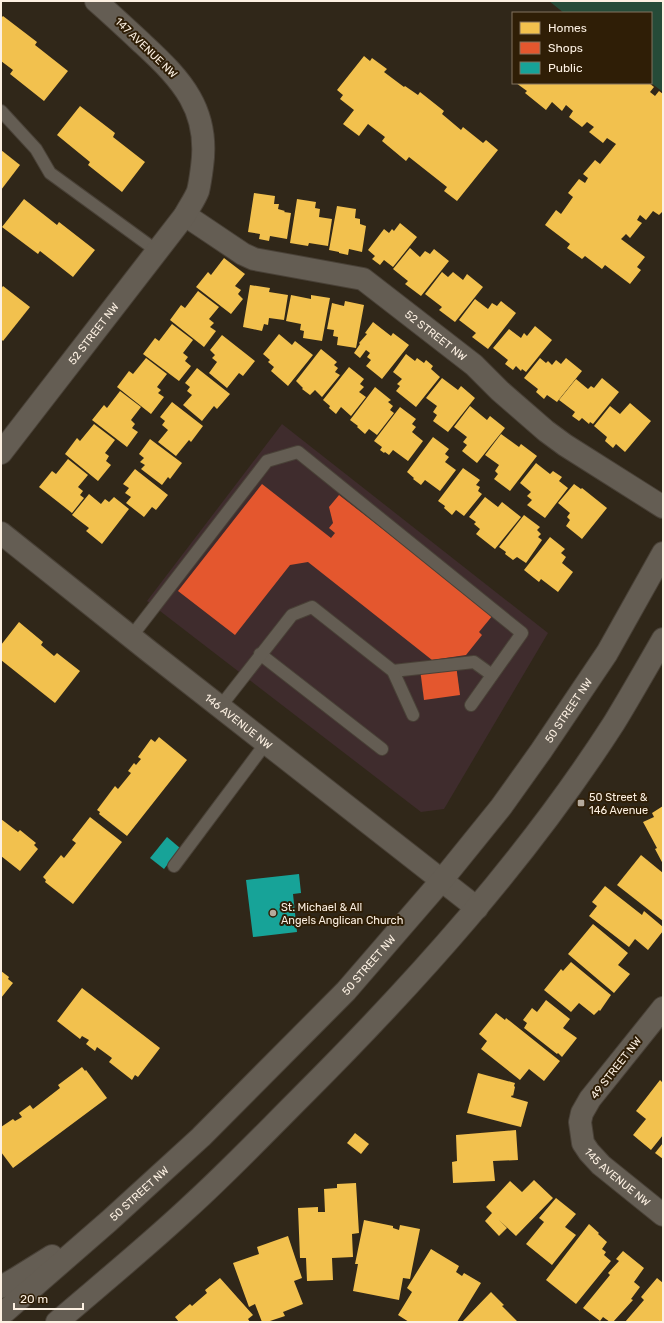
<svg xmlns="http://www.w3.org/2000/svg" width="664" height="1323" font-family="Rubik,sans-serif">
<rect width="100%" height="100%" fill="#302719"/>
<path fill="#3f2c2d" d="M282 424 548 633 444 809 421 812 147 601Z"/>
<path fill="#264b38" d="M549 1H663V92L651 83V13H564Z"/>
<g fill="#f2c14e">
<path d="M3 16 37 42 35 45 68 71 44 101 10 74 13 70 1 61V18Z"/>
<path d="M364 56 370 61 372 58 387 69 384 72 404 87 405 86 418 95 420 92 444 111 442 114 461 130 463 127 483 143 486 140 498 150 457 201 444 191 447 187 409 157 406 161 382 141 385 137 368 124 359 136 343 124 354 110 340 99 343 95 337 90Z"/>
<path d="M516 83H649L654 87 650 92 655 96 659 91 663 94V211L659 215 653 211 646 220 640 215 637 220 642 223 630 238 626 234 621 239 645 257 637 267 641 270 630 284 605 265 602 269 585 256 582 259 567 248 570 244 545 225 556 210 561 214 573 197 568 193 579 179 585 183 588 178 583 174 595 160 600 164 616 144 607 138 603 143 589 132 594 127 587 122 582 127 569 117 573 111 566 105 562 111 552 102 546 110 525 93 527 91Z"/>
<path d="M80 106 115 133 113 137 145 162 122 192 88 165 90 162 57 135Z"/>
<path d="M1 150 20 165 1 190Z"/>
<path d="M254 193 275 196 274 204H279L278 209 285 211 284 212 291 213 287 239 270 236 269 241 259 239 260 234 248 232Z"/>
<path d="M24 199 57 225 59 222 95 250 73 277 40 251 38 254 2 227Z"/>
<path d="M297 199 316 202 315 208 320 209 319 217 332 219 328 246 309 243 308 246 290 243Z"/>
<path d="M337 206 356 209 355 218 360 219V224L366 226 362 252 349 249 348 255 339 253V252L329 250Z"/>
<path d="M400 223 417 237 393 267 384 260 380 265 372 259 375 256 368 250 384 229 389 233 392 229 394 231Z"/>
<path d="M410 248 420 257 425 251 430 254 434 249 449 261 421 296 405 284 408 281 393 269Z"/>
<path d="M224 258 245 274 235 286 241 290 238 294 243 299 231 314 196 287 208 272 211 275Z"/>
<path d="M442 272 448 277 453 272 463 280 467 274 483 287 455 322 439 310 442 307 425 294Z"/>
<path d="M250 285 270 288 269 292 288 295 284 320 269 318 268 325 264 324 262 331 243 327Z"/>
<path d="M3 286 30 307 3 341 1 339V289Z"/>
<path d="M198 291 219 307 209 319 214 323 210 327 216 331 204 347 170 320 181 305 185 308Z"/>
<path d="M291 295 311 299V295L330 298 322 341 303 338 304 331 300 330 301 324 286 321Z"/>
<path d="M475 299 488 309 492 303 497 306 501 301 516 313 488 349 472 337 476 333 459 320Z"/>
<path d="M345 301 364 305 356 348 337 345 338 337 333 336 334 330 327 329 332 303 344 306Z"/>
<path d="M373 322 391 336 393 333 409 345 382 379 366 366 371 360 367 357 370 353 366 350 360 358 354 353 360 344 359 343 367 334 365 333Z"/>
<path d="M172 324 193 340 183 353 188 357 185 361 191 366 179 381 143 354 155 338 159 341Z"/>
<path d="M535 326 552 340 526 372 522 369 521 371 516 366 513 370 505 364 508 360 493 348 509 329 521 338 524 333 527 336Z"/>
<path d="M279 334 292 345 295 341 313 355 288 386 271 371 274 367 268 362 270 360 263 354Z"/>
<path d="M222 335 255 361 243 376 239 373 227 388 209 373 217 362 212 358 215 355 210 350Z"/>
<path d="M321 349 337 362 334 365 338 368 335 372 340 375 322 397 315 390 310 395 302 389 303 388 296 381Z"/>
<path d="M406 354 415 361 417 358 424 363 426 360 433 366 431 369 440 377 416 407 396 391 400 386 397 384 402 379 393 372Z"/>
<path d="M146 358 167 374 157 387 161 390 158 393 164 397 151 414 117 387 129 371 133 374Z"/>
<path d="M540 358 546 363 548 361 552 365 556 360 561 364 566 358 582 371 557 402 547 395 544 399 536 392 538 389 524 378Z"/>
<path d="M349 367 364 379 360 384 364 387 359 392 366 397 351 416 341 407 336 414 329 408 330 406 323 400Z"/>
<path d="M197 368 230 394 217 409 214 406 202 421 183 405 192 395 187 391 190 387 185 383Z"/>
<path d="M442 378 458 390 461 386 475 398 448 432 433 421 437 415 433 412 437 406 426 398Z"/>
<path d="M602 378 619 392 593 424 590 422 589 424 582 418 579 421 572 416 575 412 559 400 576 379 588 389 591 386 594 388Z"/>
<path d="M375 387 391 400 388 402 393 406 390 410 394 413 377 435 369 429 365 434 357 427 358 426 350 420Z"/>
<path d="M120 391 141 407 131 420 135 424 132 428 138 432 127 447 92 420 104 405 107 408Z"/>
<path d="M172 402 203 426 191 442 189 440 176 456 158 442 168 430 162 425 165 421 160 417Z"/>
<path d="M630 403 651 421 625 452 616 444 613 448 605 441 607 437 594 426 610 406 620 414Z"/>
<path d="M470 406 487 420 490 416 505 428 477 463 462 451 467 445 463 442 467 437 454 427Z"/>
<path d="M400 407 416 419 412 424 416 427 412 432 423 441 408 461 393 450 389 455 385 452 384 453 380 450 382 447 374 441Z"/>
<path d="M94 424 115 440 105 453 109 456 106 461 111 465 98 481 65 454 77 438 80 441Z"/>
<path d="M501 434 519 447 521 444 537 456 510 491 494 479 498 474 495 471 499 465 485 455Z"/>
<path d="M433 437 449 449 445 454 449 457 445 462 456 470 440 491 425 480 421 485 413 479 414 478 407 472Z"/>
<path d="M150 439 182 463 170 479 168 477 162 485 141 469 145 465 140 462 144 458 139 454Z"/>
<path d="M68 459 88 475 78 487 83 491 80 495 84 498 72 513 39 487 52 471 56 474Z"/>
<path d="M536 463 550 474 553 471 562 477 559 481 568 488 545 518 527 505 532 500 527 496 531 492 520 483Z"/>
<path d="M463 468 480 480 476 485 480 487 478 491 482 494 464 516 456 510 452 515 444 508 445 506 438 501Z"/>
<path d="M135 469 168 495 156 510 152 507 144 517 126 503 131 497 125 493 129 488 123 484Z"/>
<path d="M574 484 581 489 582 488 607 508 582 539 566 526 570 520 567 517 570 513 558 503Z"/>
<path d="M89 494 101 504 105 499 109 502 114 497 129 509 102 544 86 531 89 528 72 515Z"/>
<path d="M485 497 498 507 502 502 521 517 495 549 476 534 480 529 474 524 476 522 469 517Z"/>
<path d="M524 515 540 527 537 530 541 534 538 537 542 540 526 563 517 557 513 560 505 554 506 552 499 547Z"/>
<path d="M550 537 565 549 561 553 566 557 562 563 573 572 558 592 541 579 539 582 524 570Z"/>
<path d="M19 622 43 642 41 645 54 656 57 653 80 671 55 703 1 660V645Z"/>
<path d="M159 737 187 760 127 836 99 814 100 812 97 810 115 786 118 789 131 773 128 771 134 763 136 765 141 759 138 757 151 739 155 742Z"/>
<path d="M663 806V864L655 849 657 848 643 822 654 817 652 813Z"/>
<path d="M90 817 122 842 73 904 45 882 46 880 43 877 61 855 64 858 76 843 72 840Z"/>
<path d="M1 819 18 832 20 830 36 843 34 845 38 849 20 871 1 856Z"/>
<path d="M641 855 663 873V921L617 885Z"/>
<path d="M605 886 642 915 644 911 663 927V931L648 950 635 939 629 947 589 916 597 906 592 902Z"/>
<path d="M593 924 628 953 618 965 630 974 614 993 568 954Z"/>
<path d="M571 962 611 995 600 1011 599 1010 594 1015 579 1003 571 1012 544 990 561 969 563 971Z"/>
<path d="M1 971 9 977 8 979 13 983 1 998Z"/>
<path d="M82 988 160 1048 138 1077 135 1075 132 1080 109 1062 112 1058 97 1047 95 1051 86 1044 89 1040 82 1036 80 1039 57 1021Z"/>
<path d="M546 1000 570 1019 563 1028 577 1038 562 1057 558 1053 557 1054 524 1028 527 1023 523 1020 532 1008 537 1012Z"/>
<path d="M496 1013 505 1020 506 1018 560 1061 544 1081 529 1069 520 1080 481 1049 487 1041 479 1034Z"/>
<path d="M82 1067 85 1071 86 1070 107 1098 13 1168 1 1152V1127L13 1119 15 1121 22 1117 19 1113 30 1105 33 1109 60 1088 58 1085Z"/>
<path d="M478 1073 515 1083 514 1086 515 1087 513 1096 512 1095 511 1097 528 1102 521 1127 467 1113Z"/>
<path d="M660 1080 663 1083V1135L651 1150 633 1135 646 1119 636 1111Z"/>
<path d="M516 1130 518 1160 493 1161 495 1181 453 1183 452 1162 457 1161 456 1135Z"/>
<path d="M355 1133 369 1144 361 1154 347 1143Z"/>
<path d="M663 1143V1159L655 1153Z"/>
<path d="M534 1180 553 1198 516 1236 499 1220 507 1228 499 1236 485 1221 492 1213 486 1207 510 1181 522 1192Z"/>
<path d="M356 1183 359 1233 352 1234 353 1257 332 1258 333 1280 307 1281 306 1258H300L298 1208 318 1207V1212H325L324 1189 337 1188V1184Z"/>
<path d="M556 1198 576 1214 565 1227 576 1235 552 1265 526 1244 544 1222 539 1218Z"/>
<path d="M364 1220 393 1226V1228L399 1230 400 1225 420 1229 410 1279 403 1278 399 1300 353 1291 358 1264H355Z"/>
<path d="M589 1224 599 1233 598 1234 607 1242 602 1249 606 1252 604 1255 611 1261 576 1304 546 1280Z"/>
<path d="M288 1236 302 1278 294 1281 303 1304 283 1312 285 1316 267 1322H262L255 1304 249 1307 233 1263 259 1254 257 1247Z"/>
<path d="M431 1249 459 1266 456 1272 462 1276 464 1273 481 1283 457 1322H409L398 1315 412 1292 407 1288Z"/>
<path d="M623 1251 644 1268 634 1282 640 1287 631 1299 633 1300 613 1322H610L603 1317 600 1321 583 1308 610 1275 608 1273 619 1261 616 1259Z"/>
<path d="M220 1278 253 1315 248 1319 250 1322H179L175 1317 190 1304 192 1306 207 1293 205 1290Z"/>
<path d="M657 1278 663 1283V1322H625L644 1300 641 1297Z"/>
<path d="M491 1292 504 1305 502 1306 518 1322H462Z"/>
</g>
<g fill="#e4572e">
<path d="M262 484 331 538 335 533 329 528 333 523 329 507 339 495 493 615 479 632 482 635 466 655 432 660 308 562 290 565 235 635 178 591Z"/>
<path d="M456 665 460 695 424 700 420 669Z"/>
</g>
<g fill="#17a398">
<path d="M167 837 180 848 164 869 150 858Z"/>
<path d="M299 874 301 893 293 894 297 932 253 937 246 880Z"/>
</g>
<g fill="none" stroke-linecap="round" stroke-linejoin="round">
<defs>
<g id="lane">
<path d="M1 111 36 149 50 173 157 251"/>
<path d="M131 637 267 461 298 452 522 633 471 705"/>
<path d="M260 654 382 749"/>
<path d="M393 671 474 662 492 675"/>
<path d="M220 707 292 615 312 607 393 671 413 715"/>
<path d="M174 866 266 743"/>
</g>
<g id="street">
<path id="s1" d="M185 215 243 254 254 259 363 279 474 365 500 391 546 431 565 445 663 507"/>
<path id="s2" d="M1 453 185 215C189 207 195 199 198 191 200 183 201 175 202 167 210 110 182 80 143 44 128 30 112 15 96 1"/>
<path id="s3" d="M663 1008 590 1099 582 1113 580 1122 583 1143 589 1152 601 1165 663 1215"/>
</g>
<g id="secondary">
<path id="s4" d="M1 533 150 652 477 908"/>
<path d="M1 1287 15 1279 52 1256"/>
<path id="s5" d="M1 1315 109 1221 201 1137 346 991 442 880 501 807 541 751 607 653 663 553"/>
<path d="M57 1322C100 1285 144 1249 186 1210 226 1174 263 1135 301 1097 416 982 526 860 614 723 631 695 647 667 663 639"/>
</g>
</defs>
<use href="#lane" stroke="#494137" stroke-width="14"/>
<use href="#street" stroke="#494137" stroke-width="24"/>
<use href="#secondary" stroke="#494137" stroke-width="24"/>
<use href="#lane" stroke="#645d53" stroke-width="12"/>
<use href="#street" stroke="#645d53" stroke-width="22"/>
<use href="#secondary" stroke="#645d53" stroke-width="22"/>
</g>
<g fill="#b5aa9c" stroke="#2f1e06" stroke-width="1.5">
<rect x="577" y="799" width="8" height="8" rx="2"/>
<circle cx="273" cy="913" r="4"/>
</g>
<g text-anchor="middle" dominant-baseline="central" stroke-width="4" stroke-linejoin="round" paint-order="stroke">
<g font-size="11" fill="#fcf0e2" stroke="#2f1e06">
<text transform="translate(146 48) rotate(44)">147 AVENUE NW</text>
<text stroke="none"><textPath href="#s2" startOffset="151">52 STREET NW</textPath></text>
<text stroke="none"><textPath href="#s1" startOffset="285">52 STREET NW</textPath></text>
<text stroke="none"><textPath href="#s5" startOffset="832">50 STREET NW</textPath></text>
<text stroke="none"><textPath href="#s4" startOffset="303">146 AVENUE NW</textPath></text>
<text stroke="none"><textPath href="#s5" startOffset="508">50 STREET NW</textPath></text>
<text transform="translate(616 1068) rotate(-52)">49 STREET NW</text>
<text stroke="none"><textPath href="#s3" startOffset="212">145 AVENUE NW</textPath></text>
<text stroke="none"><textPath href="#s5" startOffset="184">50 STREET NW</textPath></text>
</g>
<g font-size="11" fill="#fcf0e2" stroke="#2f1e06" text-anchor="start">
<text x="589" y="797">50 Street &amp;<tspan x="589" dy="13">146 Avenue</tspan></text>
<text x="281" y="907">St. Michael &amp; All<tspan x="281" dy="13">Angels Anglican Church</tspan></text>
</g>
</g>
<rect width="664" height="1323" fill="none" stroke="#fcf0e2" stroke-width="4"/>
<rect x="512" y="12" width="140" height="72" fill="#2f1e06" stroke="#81725e"/>
<rect x="520" y="22" width="20" height="12" fill="#f2c14e" stroke="#81725e"/>
<text x="548" y="32" font-size="12" fill="#fcf0e2">Homes</text>
<rect x="520" y="42" width="20" height="12" fill="#e4572e" stroke="#81725e"/>
<text x="548" y="52" font-size="12" fill="#fcf0e2">Shops</text>
<rect x="520" y="62" width="20" height="12" fill="#17a398" stroke="#81725e"/>
<text x="548" y="72" font-size="12" fill="#fcf0e2">Public</text>
<path d="M14 1303v6h69v-6" fill="none" stroke="#fcf0e2" stroke-width="2"/>
<text x="20" y="1303" font-size="12" fill="#fcf0e2" stroke="#2f1e06" stroke-width="3" paint-order="stroke">20 m</text>
</svg>
